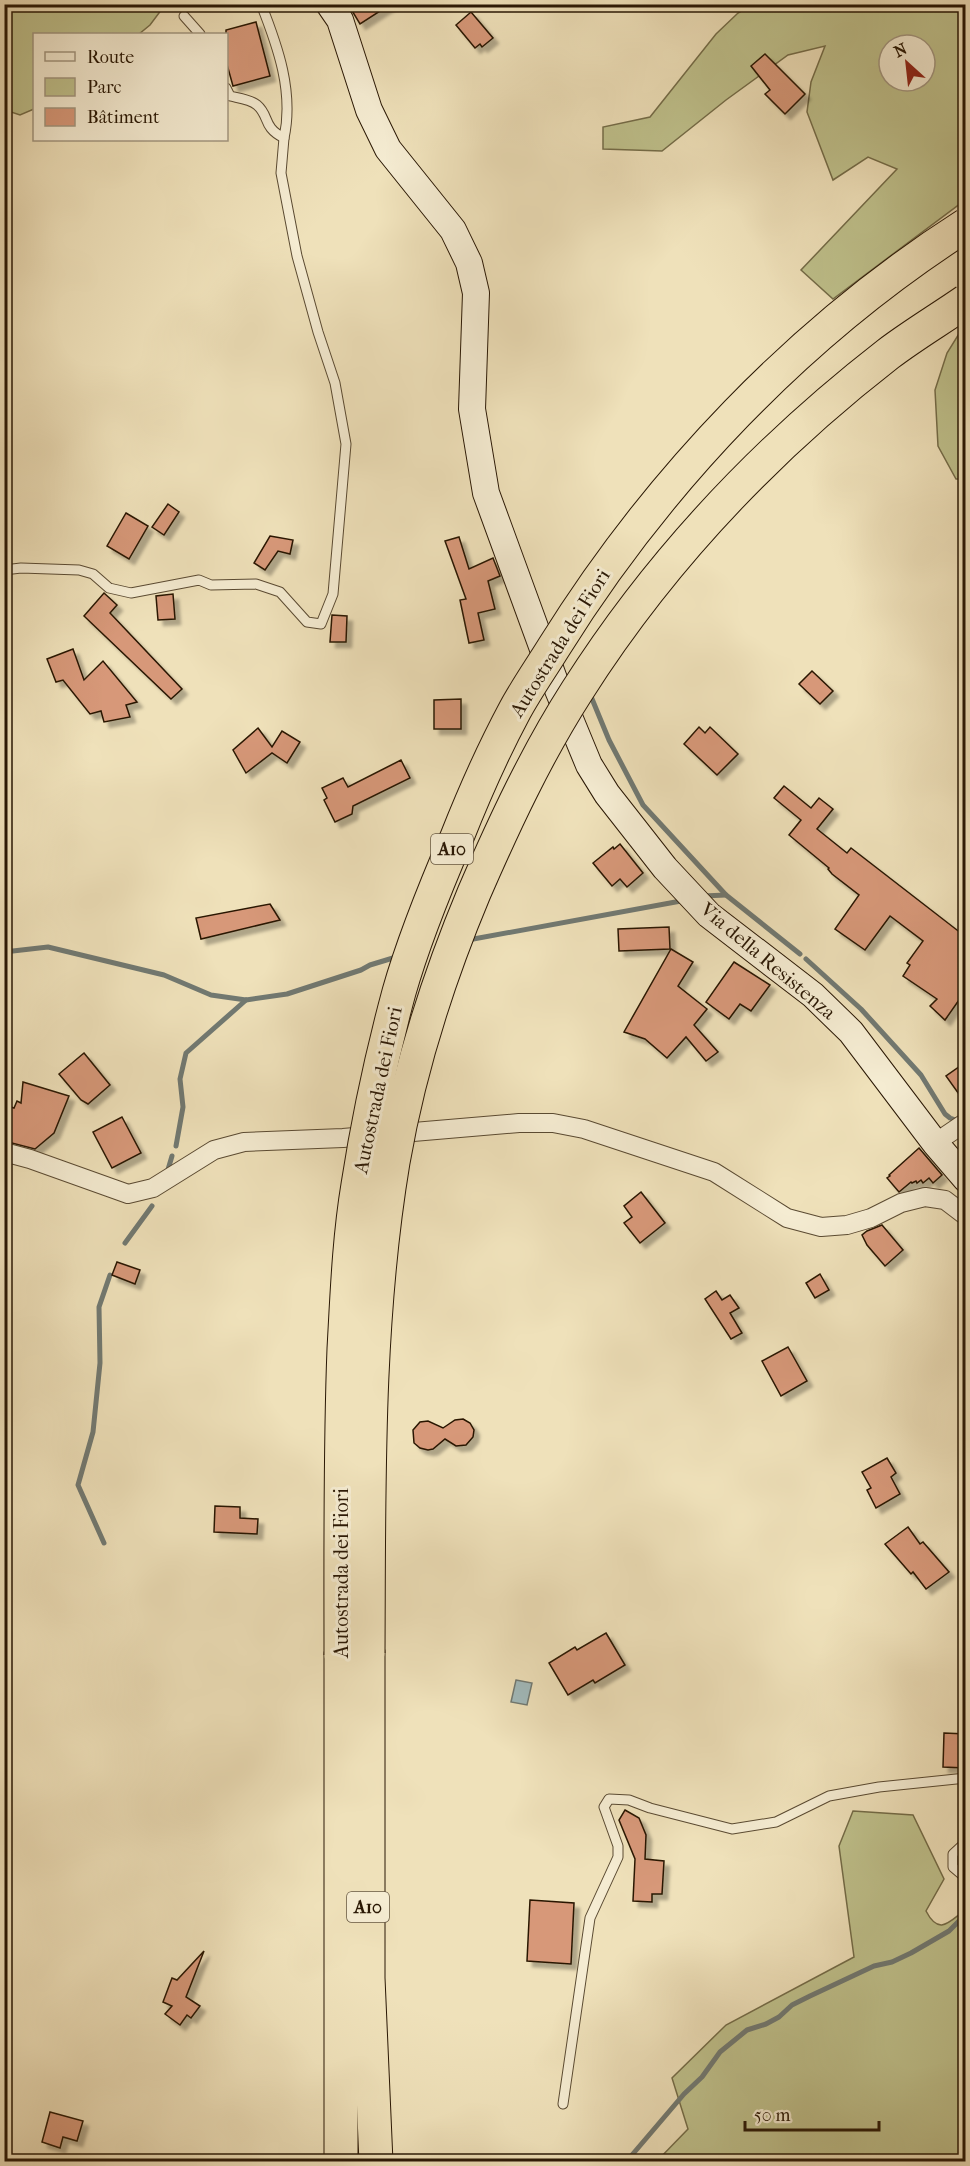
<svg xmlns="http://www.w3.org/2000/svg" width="970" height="2166" font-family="'IM FELL French Canon',serif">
<defs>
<filter id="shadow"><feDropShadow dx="5.5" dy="5.5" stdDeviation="1.5" flood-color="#0004"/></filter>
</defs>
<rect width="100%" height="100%" fill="#efe1ba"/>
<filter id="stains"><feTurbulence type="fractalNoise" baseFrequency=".00333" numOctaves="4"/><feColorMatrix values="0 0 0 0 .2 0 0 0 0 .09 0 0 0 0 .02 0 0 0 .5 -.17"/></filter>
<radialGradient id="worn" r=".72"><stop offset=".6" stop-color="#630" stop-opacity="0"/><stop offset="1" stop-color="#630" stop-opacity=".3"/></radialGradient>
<g fill="#bfc18c" stroke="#746c48" stroke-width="1.5" fill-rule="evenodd">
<path d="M5 4H165V5L150 25 139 34H34V109L20 115 5 110Z"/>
<path d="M751 5H965V200L833 299 801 270 897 169 868 157 833 180 807 112 811 82 825 46 788 55 726 100 662 151 603 149V127L650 117 716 34 738 13ZM889 45H925V81H889Z"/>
<path d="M965 324 966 479H956L938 446 935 390 947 353Z"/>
<path d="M853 1811 913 1815 944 1879 926 1911C939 1936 949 1922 965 1910V2161H657L688 2129 672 2078 726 2025 854 1957 839 1846Z"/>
</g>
<path fill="#a1babc" stroke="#717972" stroke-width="1.5" d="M516 1680 532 1683 527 1705 511 1702Z"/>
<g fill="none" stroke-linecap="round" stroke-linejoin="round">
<g stroke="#717972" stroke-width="5">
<path d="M590 694 609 740 643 805 726 895 800 954"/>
<path d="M703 896 726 895"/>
<path d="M468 940 681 901"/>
<path d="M4 952 48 947 164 975 211 995 246 1000 287 994 361 970 370 965 393 958"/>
<path d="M806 959 861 1009 921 1075 945 1114 950 1118 958 1121"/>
<path d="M176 1146 183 1107 180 1079 186 1053 246 1000"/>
<path d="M167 1173 172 1156"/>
<path d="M125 1243 152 1206"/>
<path d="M104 1543 78 1485 93 1432 100 1363 99 1307 110 1275"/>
<path d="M626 2162 684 2094 702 2077 720 2052 747 2030 766 2024 779 2017 792 2005 810 1996 874 1966 892 1962 911 1953 949 1931 966 1914"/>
</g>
</g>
<g fill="#d79879" stroke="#291704" stroke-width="1.5" filter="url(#shadow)">
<path d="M348 4H391L360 24Z"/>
<path d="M471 12 493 38 482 47 480 44 475 48 456 25Z"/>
<path d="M256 22 270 76 233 86 226 61V30Z"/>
<path d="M765 54 805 94 785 114 765 94 770 90 751 66Z"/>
<path d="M168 504 179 512 164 535 152 527Z"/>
<path d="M126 513 148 526 129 559 107 546Z"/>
<path d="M270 536 293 540 290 554 278 551 265 570 254 563Z"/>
<path d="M459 537 469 569 493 558 500 576 488 581 495 609 478 613 484 640 469 643 460 600 466 599 445 541Z"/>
<path d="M104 593 117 605 110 613 182 689 171 699 84 616Z"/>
<path d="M173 594 175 619 158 620 156 596Z"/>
<path d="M332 615 347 616 346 642H330Z"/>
<path d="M73 649 84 680 103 661 137 702 126 705 130 717 104 722 101 711 90 714 63 680 56 682 47 659Z"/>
<path d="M812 671 833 691 820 704 799 684Z"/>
<path d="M461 699V729H434V700Z"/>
<path d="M699 727 705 733 710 727 738 754 717 775 684 744Z"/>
<path d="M258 728 272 747 282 731 300 742 287 763 272 753 246 773 233 750Z"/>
<path d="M401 760 410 778 353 806 352 814 335 822 324 800 327 798 322 788 343 778 348 787Z"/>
<path d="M784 786 811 808 819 798 833 809 817 829 847 853 851 848 966 937V990L945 1020 930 1006 937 999 903 976 910 965 907 963 923 941 890 916 865 950 835 929 859 895 832 874 828 869 829 868 789 835 801 820 774 798Z"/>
<path d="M620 844 643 873 627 887 620 879 612 886 593 863 613 847 614 849Z"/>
<path d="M270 904 280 920 201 939 196 918Z"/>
<path d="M669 927 670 949 619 951 618 929Z"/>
<path d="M671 949 693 962 678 986 707 1009 694 1025 718 1052 706 1061 686 1037 667 1058 645 1039 624 1032Z"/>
<path d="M734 962 770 985 751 1011 740 1004 729 1019 706 1002Z"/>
<path d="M84 1053 110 1085 88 1104 81 1100 59 1074Z"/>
<path d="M966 1062V1104L946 1076Z"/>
<path d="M23 1082 69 1096 54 1133 35 1149 4 1141V1105L14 1108 17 1101 21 1103Z"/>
<path d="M122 1117 141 1153 112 1168 93 1132Z"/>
<path d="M919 1148 942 1175 933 1183 929 1178 923 1183 921 1180 917 1183 916 1181 912 1183 911 1182 899 1192 887 1178 890 1176 889 1175Z"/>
<path d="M641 1192 665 1223 640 1243 624 1223 632 1217 624 1206Z"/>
<path d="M882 1225 903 1250 885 1266 867 1245 862 1235 867 1231Z"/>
<path d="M117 1262 140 1270 135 1284 112 1275Z"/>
<path d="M820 1274 829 1290 815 1298 806 1283Z"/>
<path d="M716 1291 722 1300 730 1295 739 1308 730 1313 742 1333 731 1339 705 1299Z"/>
<path d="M788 1347 807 1381 781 1396 762 1361Z"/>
<path d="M463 1419 470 1423 474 1430 473 1437 466 1445 456 1446 445 1439 433 1449 428 1450 420 1448 414 1443 413 1430 420 1422 428 1421 443 1428 455 1420Z"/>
<path d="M887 1458 896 1473 891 1477 900 1494 876 1508 867 1490 871 1488 862 1472Z"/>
<path d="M215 1506 240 1507V1518L258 1519 257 1534 214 1532Z"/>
<path d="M908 1527 920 1544 923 1542 949 1572 926 1589 913 1572 911 1574 885 1544Z"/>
<path d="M606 1633 625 1665 595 1683 593 1680 568 1695 549 1663 575 1647 577 1650Z"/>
<path d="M944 1733 966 1734V1768L943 1767Z"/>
<path d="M625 1810 639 1818 646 1835 645 1859 664 1861 662 1894H652V1902L633 1901 635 1859 619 1820Z"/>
<path d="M530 1900 574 1903 571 1964 527 1961Z"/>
<path d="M204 1951 186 1997 200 2006 191 2018 187 2015 180 2025 165 2014 172 2006 163 2002 172 1978 177 1980Z"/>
<path d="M50 2112 83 2121 77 2141 63 2137 60 2148 42 2142Z"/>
</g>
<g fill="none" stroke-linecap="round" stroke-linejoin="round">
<defs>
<g id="lane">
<path d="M184 16 200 34"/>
<path d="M226 88 230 96C238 98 250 99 257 105 270 116 262 127 284 138 294 92 278 47 261 4"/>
<path d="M4 570 21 568 79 570 93 574 109 588 131 593 199 580 211 585 256 584 280 592 307 622 321 624 333 594 346 444 335 383 318 332 297 256 281 173 284 138"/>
<path d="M966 1842 953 1854V1867L966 1878"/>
<path d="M563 2104 590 1918 618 1857V1846L604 1807 609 1799 629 1800 650 1808 732 1829 776 1822 829 1796 879 1787 966 1778"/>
</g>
<g id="street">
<path d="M935 1143 966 1122"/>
<path d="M4 1152 30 1159 128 1194 153 1188 214 1150 244 1142 343 1138 519 1123H553L584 1129 714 1172 787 1218 821 1227 847 1225 871 1218 901 1203 925 1197 945 1200 966 1216"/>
</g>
<path id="secondary" d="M329 4 340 20 369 110 388 149 453 230 469 263 476 293 472 409 486 493 558 690 589 765 607 794 665 868 709 915 813 995 851 1032 935 1143 966 1179"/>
<g id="highway">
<path d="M368 1653V1978L376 2162"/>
<path d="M341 1655V2162"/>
</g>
</defs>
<use href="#lane" stroke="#5a4a32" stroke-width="11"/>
<use href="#street" stroke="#5a4a32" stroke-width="20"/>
<use href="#secondary" stroke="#291704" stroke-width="28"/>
<use href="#highway" stroke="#291704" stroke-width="35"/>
<use href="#lane" stroke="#f5ecd2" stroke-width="9"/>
<use href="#street" stroke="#f5ecd2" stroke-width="18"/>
<use href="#secondary" stroke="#f5ecd2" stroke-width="26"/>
<use href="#highway" stroke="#efe1ba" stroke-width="33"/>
<defs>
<g id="highway-bridge">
<path d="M368 1653C369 1489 366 1324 393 1162 409 1070 438 979 474 893 504 824 536 755 577 691 659 562 767 448 888 354 913 335 940 319 966 301"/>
<path d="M341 1655C341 1553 340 1451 344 1349 347 1295 349 1239 358 1185 368 1120 382 1055 399 992 414 939 435 888 457 837 474 794 493 751 515 710 527 688 541 668 554 647 658 480 800 331 966 225"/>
</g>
</defs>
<use href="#highway-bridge" stroke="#291704" stroke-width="35" stroke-linecap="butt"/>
<use href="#highway-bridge" stroke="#efe1ba" stroke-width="33"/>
</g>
<g text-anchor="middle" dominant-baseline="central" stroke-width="6" stroke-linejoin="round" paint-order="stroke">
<g fill="#f5ecd2" stroke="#665742" stroke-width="1.5">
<rect x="431" y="834" width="42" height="30" rx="4.5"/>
<rect x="347" y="1892" width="42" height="30" rx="4.5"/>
</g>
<g font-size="18" font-weight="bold" fill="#291704">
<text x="452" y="849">A10</text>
<text x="368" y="1907">A10</text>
</g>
<g font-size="20" fill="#291704" stroke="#f5ecd2">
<text transform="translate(560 643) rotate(-58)">Autostrada dei Fiori</text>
<text transform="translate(768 961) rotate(40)">Via della Resistenza</text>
<text transform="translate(378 1090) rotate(-78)">Autostrada dei Fiori</text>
<text transform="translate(341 1573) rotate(-90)">Autostrada dei Fiori</text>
</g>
</g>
<rect width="970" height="2166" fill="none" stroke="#efe1ba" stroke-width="24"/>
<rect x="6" y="6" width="958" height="2154" fill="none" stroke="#291704" stroke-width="3"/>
<rect x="12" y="12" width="946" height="2142" fill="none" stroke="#291704" stroke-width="1.5"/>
<rect x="33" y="33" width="195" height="108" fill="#f5ecd2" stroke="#a39780" stroke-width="1.5"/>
<rect x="45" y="52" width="30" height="9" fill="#f5ecd2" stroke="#a39780" stroke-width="1.5"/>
<text x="87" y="63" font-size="18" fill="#291704">Route</text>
<rect x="45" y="78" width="30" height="18" fill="#bfc18c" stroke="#a39780" stroke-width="1.5"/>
<text x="87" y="93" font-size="18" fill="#291704">Parc</text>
<rect x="45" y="108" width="30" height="18" fill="#d79879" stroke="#a39780" stroke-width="1.5"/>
<text x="87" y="123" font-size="18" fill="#291704">Bâtiment</text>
<g transform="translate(907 63) rotate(333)"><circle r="28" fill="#f5ecd2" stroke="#a39780" stroke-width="1.5"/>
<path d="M0-4.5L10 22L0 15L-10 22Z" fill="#8f2418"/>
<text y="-9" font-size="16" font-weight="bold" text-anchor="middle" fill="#291704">N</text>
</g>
<path d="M745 2121v9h134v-9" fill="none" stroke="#291704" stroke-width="3"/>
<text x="754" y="2121" font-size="18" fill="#291704" stroke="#f5ecd2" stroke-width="4.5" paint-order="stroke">50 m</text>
<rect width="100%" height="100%" filter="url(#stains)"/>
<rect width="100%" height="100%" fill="url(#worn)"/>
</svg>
